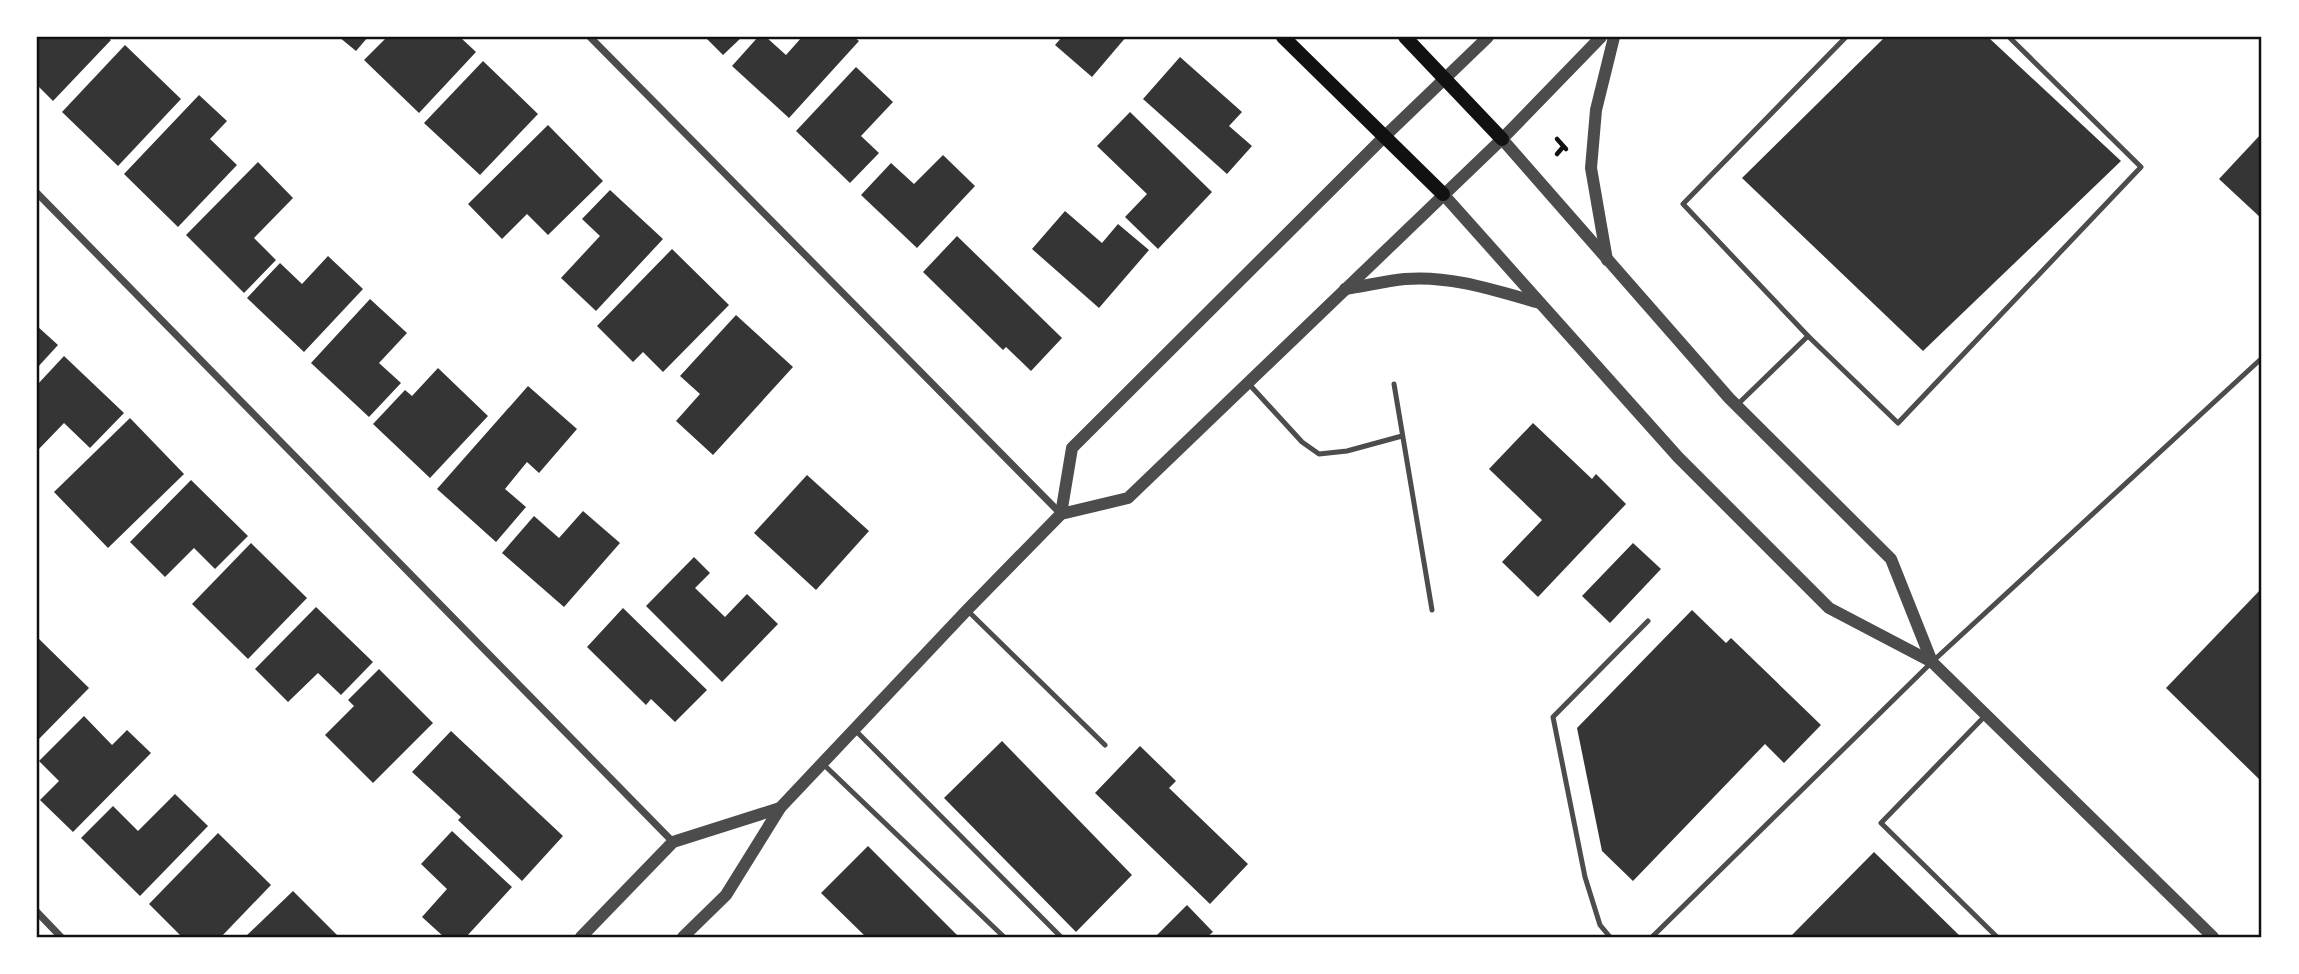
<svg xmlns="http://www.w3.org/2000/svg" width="2299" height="974" font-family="Merriweather,serif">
<rect width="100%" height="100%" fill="#fff"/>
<g fill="#353535">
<path d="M37 37H107L111 40 53 101 37 85Z"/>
<path d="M339 37H368L356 51Z"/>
<path d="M387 37H460L476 52 419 113 364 60Z"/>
<path d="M705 37H742L723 55Z"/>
<path d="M758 37H766L786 55 802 37H854L859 41 789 118 732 66Z"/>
<path d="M1062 37H1126L1092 77 1055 45Z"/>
<path d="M1885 37H1988L2121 161 1923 351 1742 178Z"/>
<path d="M125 45 181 99 118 166 62 112Z"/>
<path d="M1180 57 1242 112 1229 126 1252 146 1227 174 1143 99Z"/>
<path d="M483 61 538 114 480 175 424 123Z"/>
<path d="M856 67 893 102 861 136 879 153 850 183 796 131Z"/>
<path d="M199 95 227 121 210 139 237 165 178 227 124 174Z"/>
<path d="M1130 112 1212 192 1158 249 1125 217 1147 194 1097 146Z"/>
<path d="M548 125 603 181 548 235 527 214 502 239 468 204Z"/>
<path d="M2262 133V219L2219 179Z"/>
<path d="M943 155 975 186 917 248 861 195 891 163 914 184Z"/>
<path d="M258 162 293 198 254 238 276 260 244 293 186 235Z"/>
<path d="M610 190 663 239 596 311 561 278 600 236 582 219Z"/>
<path d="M1065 211 1102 243 1118 224 1149 250 1099 308 1032 249Z"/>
<path d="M957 236 1062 338 1031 371 1006 347 1003 350 923 272Z"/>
<path d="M672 249 729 305 663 372 643 352 633 362 597 326Z"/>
<path d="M328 256 363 289 304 352 247 298 280 263 302 284Z"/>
<path d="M370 299 407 333 379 363 401 383 369 417 311 363Z"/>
<path d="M736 315 793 367 713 455 676 421 700 394 680 376Z"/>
<path d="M37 326 58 345 37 368Z"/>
<path d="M64 356 124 413 90 448 64 423 37 451V385Z"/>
<path d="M438 368 488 416 430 478 373 424 405 390 412 396Z"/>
<path d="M528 386 577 429 539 473 527 462 505 489 526 507 496 542 437 489Z"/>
<path d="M130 418 184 474 108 548 54 492Z"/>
<path d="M1533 423 1592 479 1596 474 1626 504 1538 597 1502 562 1542 520 1489 469Z"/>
<path d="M807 475 869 531 816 590 754 533Z"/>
<path d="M191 480 248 536 215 569 194 548 165 577 130 542Z"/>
<path d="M583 511 620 543 564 607 502 553 534 516 559 538Z"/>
<path d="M251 543 307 598 248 659 192 604Z"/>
<path d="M1633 543 1661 569 1610 623 1582 596Z"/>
<path d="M694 557 710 573 695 588 725 617 747 594 778 624 722 682 646 606Z"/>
<path d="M2262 588V782L2166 688Z"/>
<path d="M316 607 373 662 341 695 318 673 288 702 255 669Z"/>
<path d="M623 608 707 690 675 722 651 699 646 705 587 647Z"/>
<path d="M1692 610 1726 643 1731 638 1821 725 1784 763 1765 744 1633 881 1602 851 1577 728Z"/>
<path d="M37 637 89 688 37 741Z"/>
<path d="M379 669 433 723 373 783 325 735 354 706 348 700Z"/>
<path d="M84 716 112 745 127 730 151 753 73 832 40 800 59 781 39 761Z"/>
<path d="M451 731 563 836 522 881 458 820 461 817 412 772Z"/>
<path d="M1002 741 1132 875 1076 932 944 798Z"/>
<path d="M1140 746 1176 781 1169 788 1248 864 1210 904 1095 793Z"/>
<path d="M175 794 208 826 140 896 81 838 113 806 138 831Z"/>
<path d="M452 831 512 887 466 937H444L422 917 447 889 421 864Z"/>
<path d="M218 833 271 885 221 937H182L149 904Z"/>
<path d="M868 846 959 937H866L821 893Z"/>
<path d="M1874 852 1961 937H1790Z"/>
<path d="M293 891 339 937H245Z"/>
<path d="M1187 905 1213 932 1207 937H1155Z"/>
</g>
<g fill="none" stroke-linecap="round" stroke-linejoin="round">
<g stroke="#111" stroke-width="4.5">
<path d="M1557 139 1566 149"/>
<path d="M1557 154 1563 147"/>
</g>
<g stroke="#4c4c4c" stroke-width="5">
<path d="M1808 336 1898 423 2141 167 2009 37"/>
<path d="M1248 383 1302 442 1319 454 1347 451 1402 436"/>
<path d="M1394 384 1432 610"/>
<path d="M1737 405 1808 336 1683 204 1846 37"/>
<path d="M967 610 1105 745"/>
<path d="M1985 716 1881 823 1997 937"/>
<path d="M854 729 1061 937"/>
<path d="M822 763 1004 937"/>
<path d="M1610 937 1600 925 1585 877 1553 717 1648 621"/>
<path d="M1652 937 1932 662 2262 358"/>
</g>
<g stroke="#4c4c4c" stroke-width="7">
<path d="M590 37 1061 514"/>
<path d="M37 193 673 842"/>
<path d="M37 912 61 937"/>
</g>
<g stroke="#4c4c4c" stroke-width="12">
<path d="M1502 139 1729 398 1891 559 1932 662"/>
<path d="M1443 194 1678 457 1829 608 1932 662 2213 937"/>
<path d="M1607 260 1591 168 1596 110 1614 37"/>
<path d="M1345 289C1365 286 1385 281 1405 279 1451 275 1497 291 1540 303"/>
<path d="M1061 514 1072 448 1384 137 1488 37"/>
<path d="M581 937 673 842 780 808"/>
<path d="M683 937 726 895 780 808 967 610 1061 514 1128 498 1502 139 1601 37"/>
</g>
<g stroke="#111" stroke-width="14">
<path d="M1283 37 1443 194"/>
<path d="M1405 37 1502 139"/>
</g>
</g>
<rect width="2299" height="974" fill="none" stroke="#ffffff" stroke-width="77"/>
<rect x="38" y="38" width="2222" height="898" fill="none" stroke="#111" stroke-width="2.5"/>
</svg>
